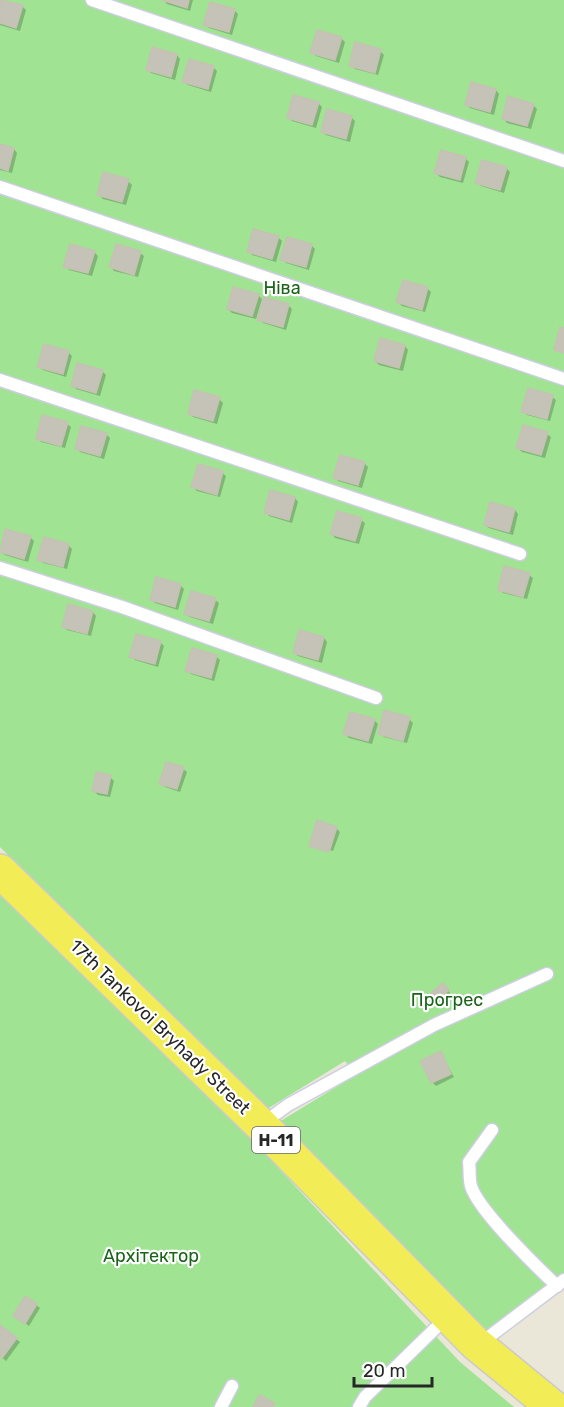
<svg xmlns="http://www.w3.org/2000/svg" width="564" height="1407" font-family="Rubik,sans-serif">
<rect width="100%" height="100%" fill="#eae6d8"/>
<g fill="#9fe393">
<path d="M0 0H564V1280L490 1336 279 1122 356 1075 345 1061 267 1109 0 847Z"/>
<path d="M0 894 249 1137 460 1362 514 1407H0Z"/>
</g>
<g fill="#0003">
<path d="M0 0 22 6 26 10 20 31 0 25Z"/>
<path d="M164 0H193L190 11 167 4Z"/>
<path d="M234 10 238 14 232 35 209 28 205 24Z"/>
<path d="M341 38 345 42 339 63 316 56 312 52Z"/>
<path d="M153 49 177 55 180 59 175 80 151 73 147 69Z"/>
<path d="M380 51 384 55 378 75 355 69 351 65Z"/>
<path d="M213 67 217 71 211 92 188 85 184 82Z"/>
<path d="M496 90 499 94 494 115 470 108 466 104Z"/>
<path d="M318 103 322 107 316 128 292 121 288 117Z"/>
<path d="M533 105 537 109 531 129 507 123 504 119Z"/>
<path d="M352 118 355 121 350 142 326 135 323 132Z"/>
<path d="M0 145 14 149 17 153 12 173 0 170Z"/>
<path d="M465 158 469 162 463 183 440 177 436 173Z"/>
<path d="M506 168 510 172 504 193 481 186 477 182Z"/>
<path d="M128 181 132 185 126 205 103 199 99 195Z"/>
<path d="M278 237 282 241 276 262 252 255 249 251Z"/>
<path d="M311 245 315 249 309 270 286 263 282 259Z"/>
<path d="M94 252 98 256 92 276 69 270 65 266Z"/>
<path d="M140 253 144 256 138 277 114 271 111 267Z"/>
<path d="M427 288 431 292 425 312 402 306 398 302Z"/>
<path d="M258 295 262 299 256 319 232 313 228 309Z"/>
<path d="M288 305 292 309 286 330 263 323 259 319Z"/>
<path d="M405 346 408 350 403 371 379 365 375 361Z"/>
<path d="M68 352 72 356 66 377 43 370 39 366Z"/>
<path d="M102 371 106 375 100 396 76 389 73 385Z"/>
<path d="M552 397 556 400 550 421 527 415 523 411Z"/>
<path d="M219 399 223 403 217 424 193 417 190 413Z"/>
<path d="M67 424 71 427 65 448 41 442 38 438Z"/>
<path d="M106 434 110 438 104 459 80 452 77 448Z"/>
<path d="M547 434 551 437 545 458 522 452 518 448Z"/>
<path d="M364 463 368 467 362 488 338 481 335 477Z"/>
<path d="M222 473 226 476 220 497 197 491 193 487Z"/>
<path d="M295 498 298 502 292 523 269 516 265 512Z"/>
<path d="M515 510 518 514 513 535 489 528 485 525Z"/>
<path d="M361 520 365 523 359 544 335 538 332 534Z"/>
<path d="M30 537 34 541 28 562 5 555 1 552Z"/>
<path d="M68 545 72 549 67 569 43 563 39 559Z"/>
<path d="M529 575 533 578 527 599 503 593 500 589Z"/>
<path d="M180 585 184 589 178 610 155 603 151 599Z"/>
<path d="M215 600 219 603 213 624 190 617 186 614Z"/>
<path d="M93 612 96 616 91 636 67 630 63 626Z"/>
<path d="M300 632 324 638 327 642 322 663 298 656 294 652Z"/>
<path d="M160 642 164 646 158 667 135 660 131 656Z"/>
<path d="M216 656 220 660 214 681 191 674 187 670Z"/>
<path d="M409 719 413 723 407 743 384 737 380 733Z"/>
<path d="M374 720 378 724 372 744 349 738 345 734Z"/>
<path d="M183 769 187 772 180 792 165 787 161 783Z"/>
<path d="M110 777 114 781 110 797 98 795 94 791Z"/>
<path d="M336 828 340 832 333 851 313 845V848L310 845Z"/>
<path d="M443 985 452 995 437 1008 428 998Z"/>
<path d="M440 1053 454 1077 436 1086 432 1082Z"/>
<path d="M36 1305 40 1308 29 1326 15 1316Z"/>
<path d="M0 1327 20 1342 6 1361 0 1356Z"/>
</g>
<g fill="#c5c3b8" stroke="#c5c2b2" stroke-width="1.5">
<path d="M0 0 23 5 16 28 0 23Z"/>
<path d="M162 0H189L187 8Z"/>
<path d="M210 2 235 9 229 32 203 25Z"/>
<path d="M317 30 342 37 335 60 310 53Z"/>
<path d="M355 42 381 49 375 73 349 66Z"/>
<path d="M152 47 177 54 171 77 146 70Z"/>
<path d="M189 59 214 66 208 89 182 82Z"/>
<path d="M471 82 496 89 490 112 465 105Z"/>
<path d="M293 95 319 102 312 125 287 118Z"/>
<path d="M508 96 534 104 527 126 502 119Z"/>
<path d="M327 109 352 116 346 139 321 132Z"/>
<path d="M0 144 14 148 8 171 0 168Z"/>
<path d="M441 150 466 157 460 180 434 173Z"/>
<path d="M482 160 507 167 500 190 475 183Z"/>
<path d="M103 172 129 179 122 202 97 195Z"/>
<path d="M253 229 279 236 272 259 247 252Z"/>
<path d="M287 237 312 244 306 267 280 260Z"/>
<path d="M70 244 95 251 88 273 63 267Z"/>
<path d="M116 244 141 251 134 275 109 267Z"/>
<path d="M403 280 428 287 422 310 396 302Z"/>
<path d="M233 287 259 294 252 316 227 309Z"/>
<path d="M264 297 289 304 283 327 257 320Z"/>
<path d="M560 327 564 328V353L554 350Z"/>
<path d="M380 338 405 345 399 368 374 361Z"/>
<path d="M44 344 69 351 63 374 37 367Z"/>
<path d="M77 363 103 370 96 393 71 386Z"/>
<path d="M528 388 553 395 547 419 521 412Z"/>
<path d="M194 390 220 397 213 421 188 414Z"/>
<path d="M42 415 68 422 61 446 36 439Z"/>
<path d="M523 425 548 432 541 455 516 448Z"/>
<path d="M81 426 107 433 100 456 75 449Z"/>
<path d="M340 455 365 462 358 485 333 478Z"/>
<path d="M198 464 223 471 217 495 191 487Z"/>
<path d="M270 490 295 497 289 520 264 513Z"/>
<path d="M490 502 515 509 509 532 484 525Z"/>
<path d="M337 511 362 518 355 541 330 534Z"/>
<path d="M5 529 31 536 24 559 0 552Z"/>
<path d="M44 537 69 544 63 567 37 560Z"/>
<path d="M504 566 530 573 523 597 498 590Z"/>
<path d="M156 577 181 584 175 607 150 600Z"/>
<path d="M191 591 216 598 209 621 184 614Z"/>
<path d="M68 604 93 611 87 634 62 627Z"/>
<path d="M299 630 324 637 318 660 293 653Z"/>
<path d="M136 634 161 641 155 664 129 657Z"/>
<path d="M192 648 217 655 211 678 185 671Z"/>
<path d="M384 710 410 717 403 741 378 734Z"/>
<path d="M350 712 375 719 368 741 343 734Z"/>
<path d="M166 762 184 767 177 789 159 784Z"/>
<path d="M96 772 111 775 107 794 92 791Z"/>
<path d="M317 820 337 827 329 852 309 846Z"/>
<path d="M443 983 449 990 432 1005 425 998Z"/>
<path d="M441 1051 451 1074 431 1083 420 1061Z"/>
<path d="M25 1296 37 1304 25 1324 13 1316Z"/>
<path d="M0 1325 17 1338 2 1358 0 1357Z"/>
<path d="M259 1395 275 1403 273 1407H253Z"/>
</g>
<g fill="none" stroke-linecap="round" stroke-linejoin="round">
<defs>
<g id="service">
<path d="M92 0 564 161"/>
<path d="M0 187 564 379"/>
<path d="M0 380 520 554"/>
<path d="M0 568 122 607 376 698"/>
<path d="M262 1124 288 1105 434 1025 547 974"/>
<path d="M492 1130 469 1162C470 1170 469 1179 471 1186 478 1210 537 1267 557 1286"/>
<path d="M479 1341 490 1336 564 1280"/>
<path d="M221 1407 232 1386"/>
<path d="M359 1407 365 1397 447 1317"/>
</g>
<path id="primary" d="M0 871 261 1125 475 1343 553 1407"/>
</defs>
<use href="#service" stroke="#cecee1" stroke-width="15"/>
<use href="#primary" stroke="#cbcbcb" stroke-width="36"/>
<use href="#service" stroke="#fff" stroke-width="12"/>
<use href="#primary" stroke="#f2ec56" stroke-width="33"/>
</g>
<g text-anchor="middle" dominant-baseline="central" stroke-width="4.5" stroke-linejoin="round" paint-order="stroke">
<rect fill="#fff" stroke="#686868" stroke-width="1.5" x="252" y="1127" width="48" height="26" rx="4.5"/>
<g font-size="16" font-weight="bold" fill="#272727">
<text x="276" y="1140">Н-11</text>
</g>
<g font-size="18" fill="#196418" stroke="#fff">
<text x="282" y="288">Ніва</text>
<text x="447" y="1000">Прогрес</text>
<text x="151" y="1256">Архітектор</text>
</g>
<g font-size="18" fill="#272727" stroke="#fff">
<text transform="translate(160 1027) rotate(44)">17th Tankovoi Bryhady Street</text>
</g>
</g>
<path d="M354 1377v9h78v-9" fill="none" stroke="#272727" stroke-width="3"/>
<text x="363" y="1377" font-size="18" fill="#272727" stroke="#ffffff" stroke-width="4.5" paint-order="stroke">20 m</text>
</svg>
